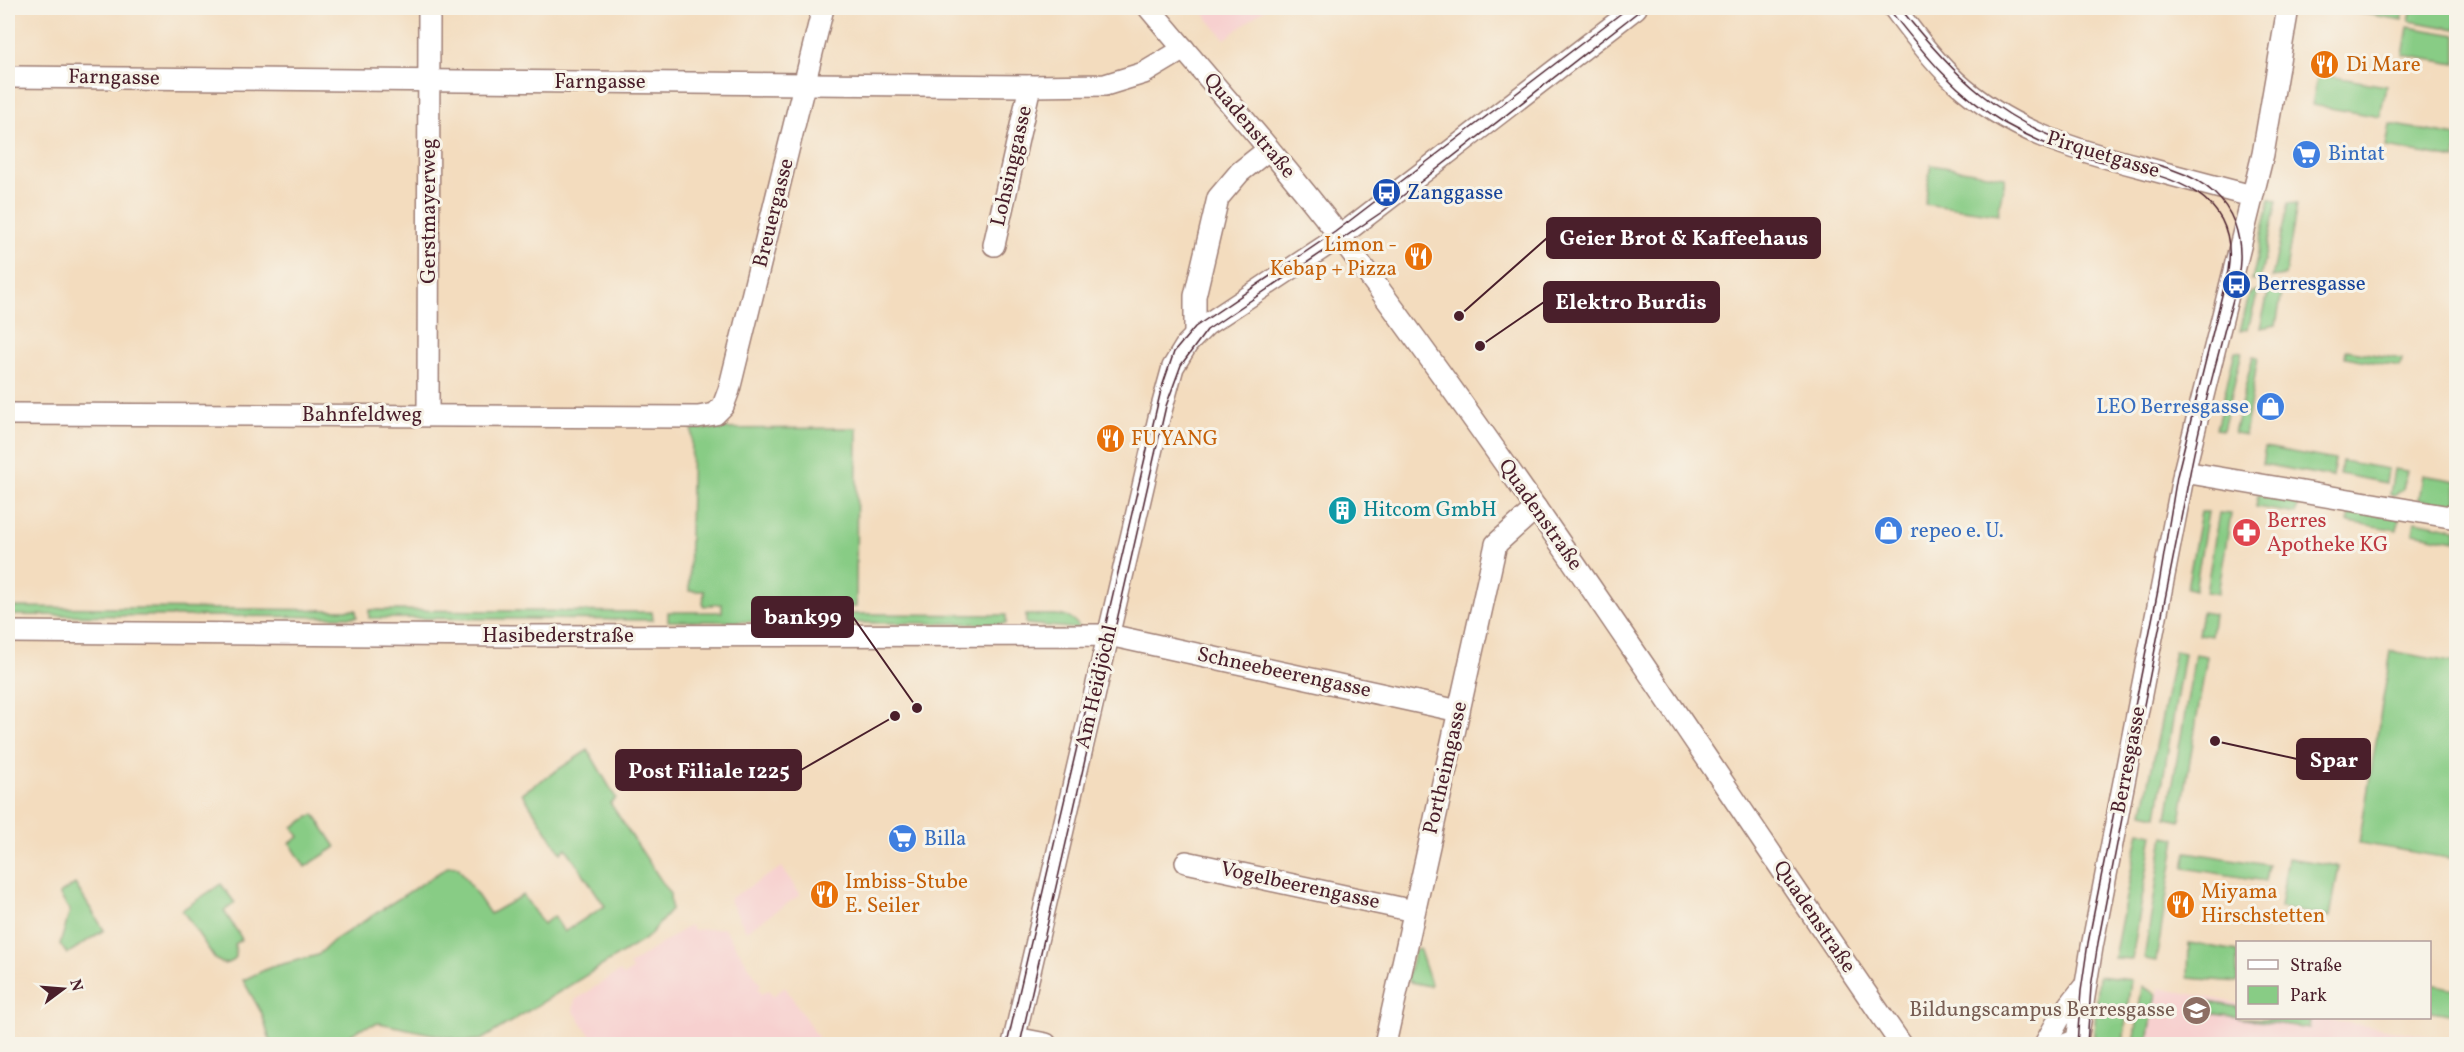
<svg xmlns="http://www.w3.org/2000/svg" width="2464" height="1052" font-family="Vollkorn,serif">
<rect width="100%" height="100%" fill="#f7f3e8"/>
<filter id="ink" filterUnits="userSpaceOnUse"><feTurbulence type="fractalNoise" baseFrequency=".0167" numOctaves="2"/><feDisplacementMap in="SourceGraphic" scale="12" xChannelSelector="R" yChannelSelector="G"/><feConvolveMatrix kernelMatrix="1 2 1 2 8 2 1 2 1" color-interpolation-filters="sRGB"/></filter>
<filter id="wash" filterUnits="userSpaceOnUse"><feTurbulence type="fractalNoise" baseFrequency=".008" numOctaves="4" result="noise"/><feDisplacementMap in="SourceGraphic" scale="24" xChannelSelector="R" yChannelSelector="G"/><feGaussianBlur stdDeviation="1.35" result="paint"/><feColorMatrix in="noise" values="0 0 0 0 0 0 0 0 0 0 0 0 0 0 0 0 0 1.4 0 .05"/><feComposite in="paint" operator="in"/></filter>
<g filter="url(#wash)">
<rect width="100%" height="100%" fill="#f3dcbe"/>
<g fill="#f7d0cf">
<path d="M1199 8H1266L1225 39Z"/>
<path d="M782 867 800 895 746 931 729 899Z"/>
<path d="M690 925 693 930 724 928 761 985 758 988 762 994 768 990 773 996 785 987 821 1042 818 1044H596L573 1010 575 1000 620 971 623 976 632 970 629 965Z"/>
<path d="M2159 988 2237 1003 2238 1018H2319L2456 1041V1044H2147Z"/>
</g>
<g fill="#88cc85" stroke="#697658" stroke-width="1.5">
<path d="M2329 8H2404L2402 20Z"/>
<path d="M2412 8H2456V29L2409 21Z"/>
<path d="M2408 27 2456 35V64L2403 55Z"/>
<path d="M2318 74 2386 86 2380 117 2312 105Z"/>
<path d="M2390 124 2456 136V159L2386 147Z"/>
<path d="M1931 165 2005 177 1998 214 1925 204Z"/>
<path d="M2270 198 2277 201 2260 279 2252 281Z"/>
<path d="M2288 203 2297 204 2285 276 2272 278Z"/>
<path d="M2283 287 2276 325 2260 328 2269 289Z"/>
<path d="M2258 291 2248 329 2240 331 2250 292Z"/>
<path d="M2346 350 2402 359 2400 367 2345 357Z"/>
<path d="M2235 351 2242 352 2223 430 2216 429Z"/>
<path d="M2253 356 2258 357 2245 435 2234 433Z"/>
<path d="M857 428 856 607 752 613 1006 615V624L668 621V612H722V604L703 606 704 591H689L692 429Z"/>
<path d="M2265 447 2335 460 2332 477 2262 464Z"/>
<path d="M2342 461 2388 469 2386 483 2340 474Z"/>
<path d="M2394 469 2407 471 2403 489 2394 496 2390 495Z"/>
<path d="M2423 475 2456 481V507L2419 500Z"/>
<path d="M2258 495 2298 501 2296 514 2256 507Z"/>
<path d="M2350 510 2399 518 2397 530 2348 522Z"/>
<path d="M2201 512H2208L2195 590 2187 588Z"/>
<path d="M2219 513 2231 514 2218 594 2206 592Z"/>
<path d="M2415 521 2456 529V541L2413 533Z"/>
<path d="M8 607 356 610 357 617 8 615Z"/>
<path d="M369 610 652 612 653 620 369 618Z"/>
<path d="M2202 612 2214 614 2211 636 2198 634Z"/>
<path d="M1026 615C1045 616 1071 609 1080 629L1026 624Z"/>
<path d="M2175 651 2184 653 2157 816 2143 813Z"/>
<path d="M2391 651 2456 663V840L2453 859 2359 843Z"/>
<path d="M2195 654 2207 656 2180 821 2167 818Z"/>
<path d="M588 750 616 798 610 803 670 894 671 910 647 938 481 1040 466 1041 379 1023 361 1028 337 1044H271L262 1014 243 980 271 967 318 955 333 941 449 866 458 867 490 914 523 895 543 924 554 916 564 932 605 906 566 848 561 853 522 793Z"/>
<path d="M314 814 336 847 305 867 290 843 299 837 293 827Z"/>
<path d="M2139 831 2153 834 2132 959 2114 958Z"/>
<path d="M2164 836 2176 838 2156 961 2144 959Z"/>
<path d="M2187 852 2268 865 2265 881 2184 868Z"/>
<path d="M2288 858 2339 866 2330 917 2280 908Z"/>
<path d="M75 884 104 930 67 954 60 944 70 911 59 894Z"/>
<path d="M221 884 235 903 224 911 242 939 235 944 236 957 231 962 224 964 216 960 182 910Z"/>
<path d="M2189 943 2237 951V982L2188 978Z"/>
<path d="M1419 948 1431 984 1429 986 1410 982 1407 978 1415 950Z"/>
<path d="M2099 976 2131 980 2123 1044H2093Z"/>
<path d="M2430 984 2456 989V1015L2430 1011Z"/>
<path d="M2142 986 2156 994 2148 1041 2134 1044Z"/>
<path d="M2209 1002 2237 1007 2238 1017 2208 1013Z"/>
<path d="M2238 1018 2310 1020 2309 1028Z"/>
</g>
</g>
<g filter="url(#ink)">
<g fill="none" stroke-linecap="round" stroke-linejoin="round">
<defs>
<g id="minor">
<path d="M1149 8C1220 93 1296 176 1362 266 1551 519 1722 785 1901 1044"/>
<path d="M1894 8C1913 33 1932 59 1955 81 2008 130 2074 150 2142 167 2179 177 2216 187 2252 196"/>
<path d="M8 77 1030 86 1105 85 1144 73 1184 49"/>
<path d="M994 245 1030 86"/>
<path d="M1195 335V296L1218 198 1240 172 1269 149"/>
<path d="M8 414 698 417 715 414 723 406 729 390 823 8"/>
<path d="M428 415 429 8"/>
<path d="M2184 472 2456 518"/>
<path d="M8 632 515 636 1109 635 1459 711"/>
<path d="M1186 862 1414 911"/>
<path d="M1015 1038 1046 1044"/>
<path d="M1013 1044 1159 418 1173 367 1187 344 1206 325 1339 237 1636 8"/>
<path d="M1385 1044 1496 544 1536 508"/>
<path d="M2045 1044 2059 1019 2083 988"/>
<path d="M2067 1044 2077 1040 2092 947 2184 472 2263 154 2288 8"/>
</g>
</defs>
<use href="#minor" stroke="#9e7e74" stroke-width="24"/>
<use href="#minor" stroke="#fff" stroke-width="21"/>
<g stroke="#4a1f2b" stroke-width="1.5">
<path d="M1888 8C1922 51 1955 94 2004 123 2029 137 2055 149 2083 157 2148 174 2242 180 2228 271L2177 476 2158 590 2088 943 2081 991 2077 1044"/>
<path d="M1900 8C1953 75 2000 123 2085 148 2125 160 2183 163 2214 193 2233 210 2241 235 2240 260 2239 283 2231 306 2225 328 2213 376 2199 424 2190 473 2158 630 2128 786 2098 943L2091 987 2087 1044"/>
<path d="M1007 1044 1161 390 1174 352 1195 327 1335 232 1628 8"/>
<path d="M1020 1044 1166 406 1181 365 1207 330 1382 212 1643 8"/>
</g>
</g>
</g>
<defs>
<symbol id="restaurant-disc" viewBox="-11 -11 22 22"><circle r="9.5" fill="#e8710a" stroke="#f7f3e8"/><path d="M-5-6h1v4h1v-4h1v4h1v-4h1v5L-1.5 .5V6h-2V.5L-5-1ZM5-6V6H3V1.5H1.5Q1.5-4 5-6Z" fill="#fff"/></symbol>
<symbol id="supermarket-disc" viewBox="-11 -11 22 22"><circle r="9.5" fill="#3f7fe0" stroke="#f7f3e8"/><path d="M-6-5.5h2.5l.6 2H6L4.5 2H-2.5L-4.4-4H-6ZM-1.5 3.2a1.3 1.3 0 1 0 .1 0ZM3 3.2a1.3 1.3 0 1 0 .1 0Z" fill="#fff"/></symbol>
<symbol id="bus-disc" viewBox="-11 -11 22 22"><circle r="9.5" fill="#1a4fb4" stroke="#f7f3e8"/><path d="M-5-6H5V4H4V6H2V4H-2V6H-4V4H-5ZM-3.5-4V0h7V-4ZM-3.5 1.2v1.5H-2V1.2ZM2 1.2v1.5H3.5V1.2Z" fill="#fff"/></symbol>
<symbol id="shop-disc" viewBox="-11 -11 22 22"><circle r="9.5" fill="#3f7fe0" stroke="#f7f3e8"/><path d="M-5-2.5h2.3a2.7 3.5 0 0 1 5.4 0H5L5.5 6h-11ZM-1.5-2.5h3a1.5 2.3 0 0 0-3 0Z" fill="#fff"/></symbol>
<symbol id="building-disc" viewBox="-11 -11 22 22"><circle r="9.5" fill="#0f9aa8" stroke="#f7f3e8"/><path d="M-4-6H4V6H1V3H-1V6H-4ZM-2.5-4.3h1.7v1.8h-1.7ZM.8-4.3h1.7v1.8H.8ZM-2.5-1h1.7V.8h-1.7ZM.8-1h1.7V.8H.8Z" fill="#fff"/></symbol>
<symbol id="pharmacy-disc" viewBox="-11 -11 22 22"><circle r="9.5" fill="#e0444e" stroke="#f7f3e8"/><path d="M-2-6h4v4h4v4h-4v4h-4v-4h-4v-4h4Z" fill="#fff"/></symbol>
<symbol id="school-disc" viewBox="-11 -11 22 22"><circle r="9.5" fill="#8d6e63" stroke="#f7f3e8"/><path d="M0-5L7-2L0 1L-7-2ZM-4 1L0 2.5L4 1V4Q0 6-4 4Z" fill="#fff"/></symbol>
</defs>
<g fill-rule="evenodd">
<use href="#restaurant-disc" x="2308" y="48" width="33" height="33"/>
<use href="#supermarket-disc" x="2290" y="138" width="33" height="33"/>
<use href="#bus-disc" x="1370" y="176" width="33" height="33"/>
<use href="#restaurant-disc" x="1402" y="240" width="33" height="33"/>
<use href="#bus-disc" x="2220" y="268" width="33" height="33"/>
<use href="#shop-disc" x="2254" y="390" width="33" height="33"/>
<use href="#restaurant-disc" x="1094" y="422" width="33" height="33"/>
<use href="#building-disc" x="1326" y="494" width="33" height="33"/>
<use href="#shop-disc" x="1872" y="514" width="33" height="33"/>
<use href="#pharmacy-disc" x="2230" y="516" width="33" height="33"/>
<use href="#supermarket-disc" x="886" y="822" width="33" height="33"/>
<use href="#restaurant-disc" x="808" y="878" width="33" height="33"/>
<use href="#restaurant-disc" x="2164" y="888" width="33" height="33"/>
<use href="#school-disc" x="2180" y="994" width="33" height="33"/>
</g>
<g text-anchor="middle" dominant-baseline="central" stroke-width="6" stroke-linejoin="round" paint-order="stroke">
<g font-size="21" fill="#c56008" stroke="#f7f3e8" text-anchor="start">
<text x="2346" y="65">Di Mare</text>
<text x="1397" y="245" text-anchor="end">Limon -<tspan x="1397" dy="24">Kebap + Pizza</tspan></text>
<text x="1131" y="439">FU YANG</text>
<text x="845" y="882">Imbiss-Stube<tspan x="845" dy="24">E. Seiler</tspan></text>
<text x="2201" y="892">Miyama<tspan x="2201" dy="24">Hirschstetten</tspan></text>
</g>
<g font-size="21" fill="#4a1f2b" stroke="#f7f3e8">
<text transform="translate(114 78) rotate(1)">Farngasse</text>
<text x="600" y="82">Farngasse</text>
<text transform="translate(1249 126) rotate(50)">Quadenstraße</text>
<text transform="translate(2103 155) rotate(17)">Pirquetgasse</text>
<text transform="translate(1012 166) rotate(-77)">Lohsinggasse</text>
<text transform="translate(429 211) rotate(-90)">Gerstmayerweg</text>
<text transform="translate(774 213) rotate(-76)">Breuergasse</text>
<text x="362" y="415">Bahnfeldweg</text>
<text transform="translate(1540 515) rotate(55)">Quadenstraße</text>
<text x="558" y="636">Hasibederstraße</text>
<text transform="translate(1284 673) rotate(12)">Schneebeerengasse</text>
<text transform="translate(1097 687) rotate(-77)">Am Heidjöchl</text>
<text transform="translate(2129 760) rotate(-79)">Berresgasse</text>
<text transform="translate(1446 768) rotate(-77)">Portheimgasse</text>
<text transform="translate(1300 886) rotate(12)">Vogelbeerengasse</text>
<text transform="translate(1814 917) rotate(56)">Quadenstraße</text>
</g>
<g font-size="21" fill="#366cbe" stroke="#f7f3e8" text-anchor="start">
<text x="2328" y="154">Bintat</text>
<text x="2249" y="407" text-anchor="end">LEO Berresgasse</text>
<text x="1910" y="531">repeo e. U.</text>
<text x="924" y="839">Billa</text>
</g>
<g font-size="21" fill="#164399" stroke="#f7f3e8" text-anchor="start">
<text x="1407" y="193">Zanggasse</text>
<text x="2257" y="284">Berresgasse</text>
</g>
<g font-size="21" fill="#0d838f" stroke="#f7f3e8" text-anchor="start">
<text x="1363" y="510">Hitcom GmbH</text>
</g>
<g font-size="21" fill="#be3a42" stroke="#f7f3e8" text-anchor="start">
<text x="2267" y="521">Berres<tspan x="2267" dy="24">Apotheke KG</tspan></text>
</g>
<g font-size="21" fill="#785e54" stroke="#f7f3e8" text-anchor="end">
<text x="2175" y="1010">Bildungscampus Berresgasse</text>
</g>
</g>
<path fill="none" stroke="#4a1f2b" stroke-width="2" d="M1459 316L1547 238M1480 346L1544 302M917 708L853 617M2215 741L2297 759M895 716L801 770"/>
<g fill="#4a1f2b" stroke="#f7f3e8" stroke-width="2">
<circle cx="1459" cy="316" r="6"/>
<circle cx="1480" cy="346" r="6"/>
<circle cx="917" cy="708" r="6"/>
<circle cx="2215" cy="741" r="6"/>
<circle cx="895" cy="716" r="6"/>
</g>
<g fill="#4a1f2b" stroke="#4a1f2b" stroke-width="2">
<rect x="1547" y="218" width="273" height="40" rx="6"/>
<rect x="1544" y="282" width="175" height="40" rx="6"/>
<rect x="752" y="597" width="101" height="40" rx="6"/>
<rect x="2297" y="739" width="73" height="40" rx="6"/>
<rect x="616" y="750" width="185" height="40" rx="6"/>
</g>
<g font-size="22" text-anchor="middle" font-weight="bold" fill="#fff">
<text x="1684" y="245">Geier Brot &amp; Kaffeehaus</text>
<text x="1631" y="309">Elektro Burdis</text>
<text x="803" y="624">bank99</text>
<text x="2334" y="767">Spar</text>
<text x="709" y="778">Post Filiale 1225</text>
</g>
<rect width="2464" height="1052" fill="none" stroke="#f7f3e8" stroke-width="30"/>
<rect x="2236" y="941" width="195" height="78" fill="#f7f3e8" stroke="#b29e9c" stroke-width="1.5"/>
<rect x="2248" y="960" width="30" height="9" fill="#ffffff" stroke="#b29e9c" stroke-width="1.5"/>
<text x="2290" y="971" font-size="18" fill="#4a1f2b">Straße</text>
<rect x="2248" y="986" width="30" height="18" fill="#88cc85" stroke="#b29e9c" stroke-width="1.5"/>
<text x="2290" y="1001" font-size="18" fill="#4a1f2b">Park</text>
<g transform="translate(63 989) rotate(74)" stroke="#f7f3e8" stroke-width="4.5" paint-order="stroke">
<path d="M0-4.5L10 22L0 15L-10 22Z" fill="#4a1f2b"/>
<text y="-9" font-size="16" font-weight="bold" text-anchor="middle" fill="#4a1f2b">N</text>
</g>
</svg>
